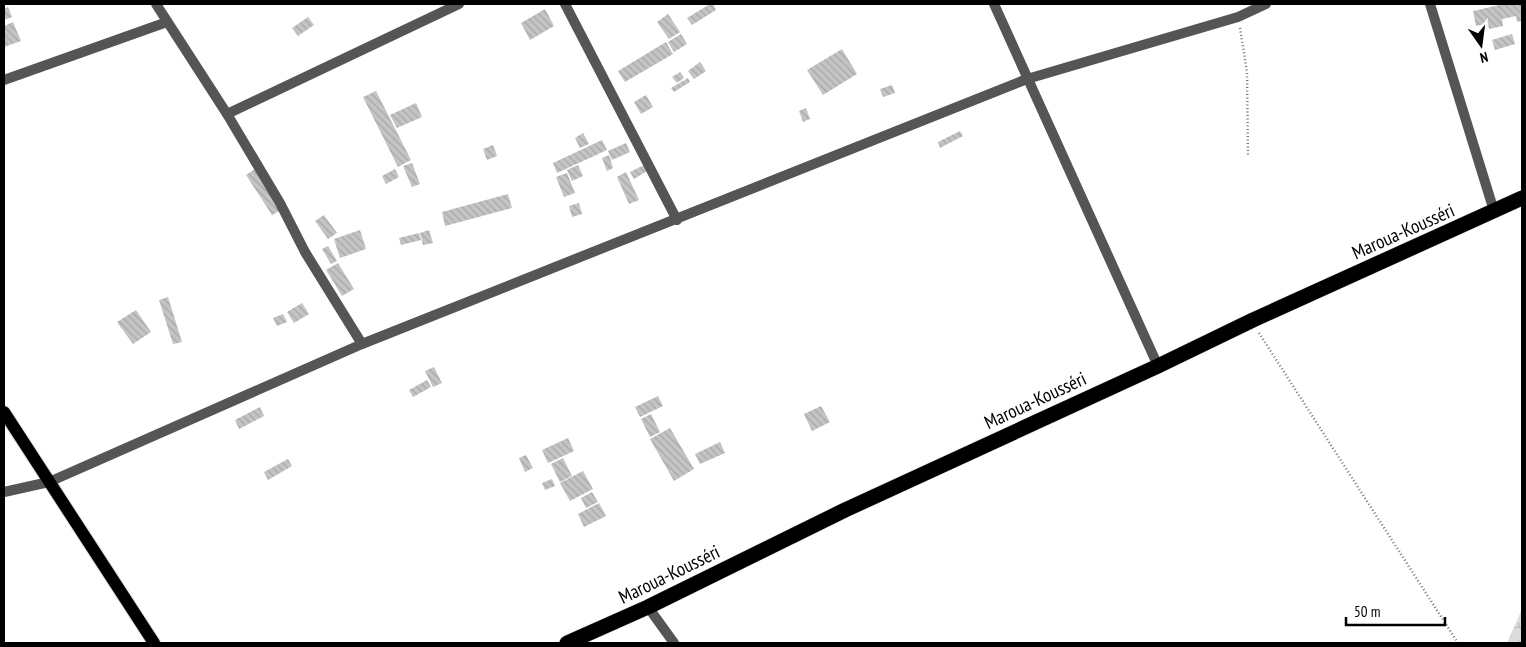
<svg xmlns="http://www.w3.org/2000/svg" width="1526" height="647" font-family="'PT Sans Narrow',sans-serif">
<defs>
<pattern id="wetland-marsh" width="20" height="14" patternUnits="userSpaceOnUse" patternTransform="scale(1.25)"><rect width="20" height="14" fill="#dcdcdc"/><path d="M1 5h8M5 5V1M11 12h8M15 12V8" fill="none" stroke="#bbb"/></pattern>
<pattern id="building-back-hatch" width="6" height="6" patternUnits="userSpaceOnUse" patternTransform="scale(1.25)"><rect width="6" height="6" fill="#c4c4c4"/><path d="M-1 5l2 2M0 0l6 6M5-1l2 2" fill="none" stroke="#a7a7a7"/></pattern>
</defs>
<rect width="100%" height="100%" fill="#fff"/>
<path fill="url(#wetland-marsh)" d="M1522 609V643H1507Z"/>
<g fill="url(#building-back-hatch)">
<path d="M710 4H713L716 10 692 25 687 18Z"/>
<path d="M1504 4H1521L1522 21 1517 22 1516 16 1502 19 1503 26 1489 29 1488 23 1476 26 1473 11Z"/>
<path d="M8 7 12 17 4 20V9Z"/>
<path d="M545 9 554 26 530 40 521 23Z"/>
<path d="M668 14 680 32 669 39 657 22Z"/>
<path d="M308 17 314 25 298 36 292 28Z"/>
<path d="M13 22 21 41 4 47V26Z"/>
<path d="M681 34 687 44 674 52 668 42Z"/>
<path d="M1512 34 1515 44 1495 50 1492 40Z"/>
<path d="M666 42 673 54 625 82 618 71Z"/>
<path d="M842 49 857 74 823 95 807 70Z"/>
<path d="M700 62 706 71 694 79 688 71Z"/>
<path d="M680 72 684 78 677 83 672 77Z"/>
<path d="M688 78 690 82 674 92 671 88Z"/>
<path d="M892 85 895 93 883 97 880 89Z"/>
<path d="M376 91 411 160 398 167 363 97Z"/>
<path d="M646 95 653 107 641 114 634 102Z"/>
<path d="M416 103 422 117 397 128 390 115Z"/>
<path d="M806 108 810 119 803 122 799 111Z"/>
<path d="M960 131 963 136 940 148 938 142Z"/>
<path d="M583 133 589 144 580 148 575 138Z"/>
<path d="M602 140 607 150 557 173 553 163Z"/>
<path d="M626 143 630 152 612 160 608 151Z"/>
<path d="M493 145 497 156 487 160 483 149Z"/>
<path d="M609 155 613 168 607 171 602 158Z"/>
<path d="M412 163 420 184 412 187 403 166Z"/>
<path d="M578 165 583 176 572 181 567 170Z"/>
<path d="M644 165 647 171 634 179 630 172Z"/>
<path d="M255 169 281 210 272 215 246 175Z"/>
<path d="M395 169 399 177 386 184 382 176Z"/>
<path d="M626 172 639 200 629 204 617 177Z"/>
<path d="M567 173 575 193 564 197 556 177Z"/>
<path d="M508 194 512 208 445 226 442 212Z"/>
<path d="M579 203 582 214 572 217 569 206Z"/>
<path d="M324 215 337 233 328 239 315 221Z"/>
<path d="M360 230 366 249 340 258 334 239Z"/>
<path d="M429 230 433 243 423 245 420 233Z"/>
<path d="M419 233 421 240 401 245 399 238Z"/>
<path d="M328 246 337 261 331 264 322 249Z"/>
<path d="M338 263 354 289 342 296 326 270Z"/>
<path d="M168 297 182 342 173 344 159 300Z"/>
<path d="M302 303 309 314 294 323 287 312Z"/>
<path d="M136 310 151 332 133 344 117 322Z"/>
<path d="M283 314 287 322 277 326 273 318Z"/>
<path d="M434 367 442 383 433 387 425 371Z"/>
<path d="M427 380 431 387 413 397 409 390Z"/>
<path d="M658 396 663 406 640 417 635 407Z"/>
<path d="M821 406 830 422 812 431 804 414Z"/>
<path d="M260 407 264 416 239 429 235 420Z"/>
<path d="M651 414 660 432 650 437 641 419Z"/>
<path d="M670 428 694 469 674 481 650 439Z"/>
<path d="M568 438 574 451 548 463 542 450Z"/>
<path d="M720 442 725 453 700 464 695 454Z"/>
<path d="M526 455 533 468 525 472 519 458Z"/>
<path d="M563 458 572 476 560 482 551 464Z"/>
<path d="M288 459 292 466 268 480 264 472Z"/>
<path d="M583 471 593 489 570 501 560 483Z"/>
<path d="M552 479 555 486 545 490 542 483Z"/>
<path d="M592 492 598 502 586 508 581 498Z"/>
<path d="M599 503 606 516 584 527 578 514Z"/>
</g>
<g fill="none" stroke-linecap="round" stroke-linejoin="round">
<defs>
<path id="primary" d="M4 412 154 643"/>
<path id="highway" d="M567 643 648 607 845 510 1158 366 1253 320 1522 198"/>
</defs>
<use href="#primary" stroke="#dbdbdb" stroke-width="14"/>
<use href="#highway" stroke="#dbdbdb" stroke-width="16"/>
<g stroke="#777" stroke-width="2.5" stroke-dasharray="1 2.5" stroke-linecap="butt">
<path d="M1240 28 1247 72 1248 156"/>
<path d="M1259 333 1458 643"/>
</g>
<g stroke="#555" stroke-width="10">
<path d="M156 4 227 114 280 203 305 252 362 344"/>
<path d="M565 4 677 220"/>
<path d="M994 4 1158 366"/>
<path d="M1430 4 1494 211"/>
<path d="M4 80 167 22"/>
<path d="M227 114 459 4"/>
<path d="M4 492 49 482 362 344 1027 79 1238 17 1266 4"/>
<path d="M648 607 674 643"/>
</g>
<use href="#primary" stroke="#000" stroke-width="12"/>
<use href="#highway" stroke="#000" stroke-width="15"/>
</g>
<g text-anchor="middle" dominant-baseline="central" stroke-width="5" stroke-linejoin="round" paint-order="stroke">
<g font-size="19" fill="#000" stroke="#fff">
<text transform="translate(1403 231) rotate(-24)">Maroua-Kousséri</text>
<text transform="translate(1035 400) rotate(-25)">Maroua-Kousséri</text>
<text transform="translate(669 574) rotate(-26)">Maroua-Kousséri</text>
</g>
</g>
<rect width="1526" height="647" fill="none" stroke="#000000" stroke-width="10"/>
<g transform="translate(1481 45) rotate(166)" stroke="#ffffff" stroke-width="4" paint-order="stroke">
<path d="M0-4L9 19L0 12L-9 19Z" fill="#000000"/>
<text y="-8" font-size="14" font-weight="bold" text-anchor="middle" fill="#000000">N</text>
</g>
<path d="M1346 617v8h99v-8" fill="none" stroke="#000000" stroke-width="2.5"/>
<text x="1354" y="617" font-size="15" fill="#000000" stroke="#ffffff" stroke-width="4" paint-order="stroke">50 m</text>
</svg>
